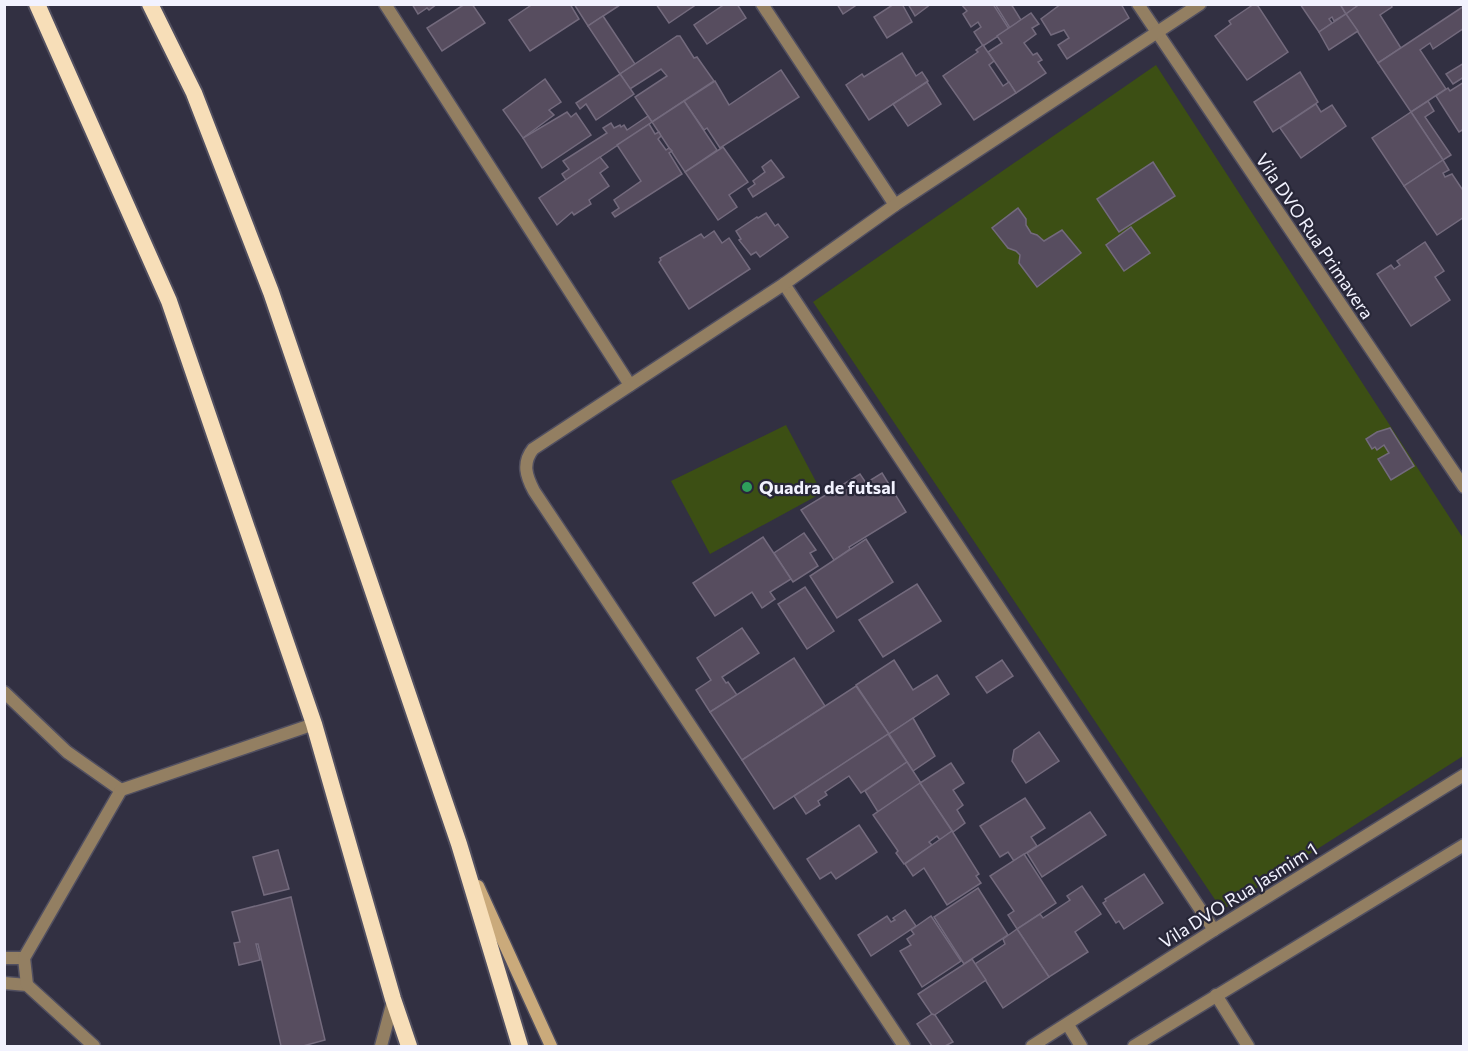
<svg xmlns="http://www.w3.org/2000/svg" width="1468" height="1051" font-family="Commissioner,sans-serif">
<rect width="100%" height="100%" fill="#323042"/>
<g fill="#3c4f14">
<path d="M1156 65 1463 538V756L1222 910 813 302Z"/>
<path d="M786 425 822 493 710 554 671 481Z"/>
</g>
<g fill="#574d5f" stroke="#736a7d" stroke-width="1.5">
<path d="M412 4H437L429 10 427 8 418 14Z"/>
<path d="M465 4H472L485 23 442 51 427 28Z"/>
<path d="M533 4H570L579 19 530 51 509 20Z"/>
<path d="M574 4H620V5L588 26Z"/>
<path d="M656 4H697L669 23Z"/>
<path d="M725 4H737L746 18 707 44 694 25Z"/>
<path d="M837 4H858L843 14Z"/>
<path d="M894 4H902L912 22 887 38 874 17Z"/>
<path d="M908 4H931L915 16Z"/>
<path d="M961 4H993L1009 29 983 46 974 32 981 27 978 22 971 27 963 14 967 11Z"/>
<path d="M995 4H1011L1021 20 1010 28Z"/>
<path d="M1061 4H1121L1129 18 1067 59 1058 45 1069 38 1064 30 1051 35 1041 19Z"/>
<path d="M1254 4 1258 6 1288 52 1247 80 1215 36 1231 24 1229 21Z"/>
<path d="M1300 4H1340L1346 14 1334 21 1332 17 1329 19 1332 23 1319 32Z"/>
<path d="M1340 4H1360L1346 14Z"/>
<path d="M1360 4H1391L1392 7 1380 15 1401 48 1378 63 1346 14Z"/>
<path d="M1464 6V28L1433 49 1430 43 1420 50 1446 89 1411 112 1378 63Z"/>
<path d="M1031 13 1039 24 1032 28 1036 34 1024 43 1033 55 1037 53 1042 60 1038 62 1046 73 1016 93 988 52 1002 43 997 36Z"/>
<path d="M1346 14 1358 31 1329 50 1319 32Z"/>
<path d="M603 16 635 64 620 74 588 26Z"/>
<path d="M677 36H680L694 58 697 57 714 81 652 122 635 97 667 76 661 69 630 89 620 74Z"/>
<path d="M983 45 994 61 989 65 1003 86 1009 82 1016 93 974 120 943 76 978 52 976 50Z"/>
<path d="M902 53 916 76 922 72 928 81 869 120 846 85 862 74 864 77Z"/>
<path d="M1464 63V77L1453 84 1446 74Z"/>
<path d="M781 70 799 97 720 148 707 128 704 130 684 101 715 81 729 105Z"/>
<path d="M1300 72 1318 102 1273 132 1254 102Z"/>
<path d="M620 74 634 94 596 120 586 104 580 109 576 103Z"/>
<path d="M545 79 561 102 549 110 554 115 523 138 503 110Z"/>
<path d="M927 82 941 104 908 126 893 104Z"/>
<path d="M1464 82V129L1459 132 1436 96 1448 88 1450 91Z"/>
<path d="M684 101 717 150 685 172 652 122Z"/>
<path d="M1428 101 1434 111 1425 117 1451 155 1443 160 1411 112Z"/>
<path d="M1316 104 1321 112 1332 105 1346 126 1301 158 1280 128Z"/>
<path d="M567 112 571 117 576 113 591 135 542 168 523 138Z"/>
<path d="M1411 112 1443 160 1404 186 1372 138Z"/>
<path d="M648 116 652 122 566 180 562 174 569 169 563 161 607 133 603 128 611 123 614 128 620 125 621 127 624 125 627 130Z"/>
<path d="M649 124 655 134 659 132 661 136 658 139 666 150 669 148 672 151 669 153 682 174 615 217 612 213 619 208 614 200 641 181 617 145Z"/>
<path d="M723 147 748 182 729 195 737 207 718 220 685 172Z"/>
<path d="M600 157 608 167 600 173 609 186 589 200 591 204 574 215 572 212 557 225 539 198Z"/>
<path d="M771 160 784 177 753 197 748 189 755 184 753 181 765 172 762 167Z"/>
<path d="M1443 160 1449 170 1443 173 1445 177 1452 174 1464 192V217L1437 235 1404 186Z"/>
<path d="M1153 162 1175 196 1119 232 1097 199Z"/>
<path d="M1018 208 1026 219V225L1031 233 1037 235 1044 241 1062 230 1081 253 1037 287 1019 263 1020 255 1016 251 1008 248 992 228Z"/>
<path d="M766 213 775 226 778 224 788 237 760 257 756 252 751 255 739 240 741 239 736 231 757 217 758 218Z"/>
<path d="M1131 227 1150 253 1124 271 1106 245Z"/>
<path d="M714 231 722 243 729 238 750 269 689 309 659 262 661 260 660 258 701 234 704 238Z"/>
<path d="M1425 242 1444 271 1435 277 1450 300 1411 326 1377 274 1391 265 1394 269 1400 265 1397 261Z"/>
<path d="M1390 428 1414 466 1391 480 1378 459 1389 453 1384 445 1377 450 1375 447 1372 449 1366 439 1377 432Z"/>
<path d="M882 473 906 512 849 547 850 549 834 560 801 510 860 474 866 483Z"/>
<path d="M804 533 816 550 810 553 818 566 793 582 774 553Z"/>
<path d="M763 537 791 579 770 592 775 599 762 608 752 592 715 616 693 583Z"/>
<path d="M866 539 893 582 837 618 810 576Z"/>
<path d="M917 584 941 621 883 657 859 620Z"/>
<path d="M805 587 834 631 807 649 778 604Z"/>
<path d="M742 628 759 653 722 677 726 683 728 682 737 695 710 712 696 690 711 680 697 658Z"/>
<path d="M794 658 825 706 742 760 710 712Z"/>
<path d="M894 660 913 690 937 675 949 694 889 734 856 685Z"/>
<path d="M1002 660 1013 676 987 693 976 677Z"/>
<path d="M856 686 889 734 774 809 742 760Z"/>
<path d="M913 718 935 756 913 771 889 734Z"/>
<path d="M1039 732 1059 761 1026 783 1012 761 1014 750Z"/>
<path d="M888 734 907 762 861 793 849 776 825 792 827 795 818 801 820 805 806 814 794 796Z"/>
<path d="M907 762 921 783 878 812 865 791Z"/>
<path d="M951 763 964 783 953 790 963 805 957 810 965 823 953 832 920 783Z"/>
<path d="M920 783 952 831 940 840 937 836 929 842 932 845 904 864 896 853 898 851 873 815Z"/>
<path d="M1025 798 1045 828 1031 837 1037 846 1014 861 1008 852 1000 857 980 826Z"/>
<path d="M1090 812 1106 835 1042 877 1027 853Z"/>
<path d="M859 825 877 852 836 879 831 872 820 879 807 859Z"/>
<path d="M952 831 979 874 976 876 981 883 947 905 924 868 913 876 905 864Z"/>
<path d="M278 850 289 889 264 895 253 857Z"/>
<path d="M1024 854 1056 903 1017 929 1008 915 1014 911 990 876Z"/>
<path d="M1144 874 1163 903 1124 929 1119 921 1116 923 1103 903 1106 901 1105 899Z"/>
<path d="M1082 886 1101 914 1075 932 1088 952 1049 977 1017 929 1040 914 1043 918 1070 900 1067 896Z"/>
<path d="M978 888 1008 935 964 964 934 917Z"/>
<path d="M291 897 325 1040 303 1046H281L258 944H256L260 960 239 965 234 943 240 942 232 912Z"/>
<path d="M905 910 916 926 871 956 858 935 887 916 891 922 895 920 893 918Z"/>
<path d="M931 916 961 961 922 987 900 951 911 945 907 939 914 934 911 930Z"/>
<path d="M1017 929 1049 977 1003 1008 975 964 1005 944 1003 939Z"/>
<path d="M972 959 986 980 933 1016 918 994Z"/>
<path d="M932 1014 935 1015 953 1042 945 1046H932L917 1024Z"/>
</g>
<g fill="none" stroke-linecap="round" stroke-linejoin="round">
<defs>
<g id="service">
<path d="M4 692 67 752 121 790"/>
<path d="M4 958H24"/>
<path d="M4 983 27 985 94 1046"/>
<path d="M27 985 24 958 121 790 314 724"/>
<path d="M381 1046 393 1001"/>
</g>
<g id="minor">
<path d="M385 4 630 385"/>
<path d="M762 4 895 205"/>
<path d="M1138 4 1464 487"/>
<path d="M784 284 1214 930"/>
<path d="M1216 995 1248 1046"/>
<path d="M1068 1025 1081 1046"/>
<path d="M904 1046 534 491C526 476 522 463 533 449L784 284 895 205 1200 4"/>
<path d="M1032 1046 1214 930 1464 775"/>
<path d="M1134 1046 1464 845"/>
</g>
<path id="secondary" d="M478 886 551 1046"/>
<g id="trunk">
<path d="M37 4 169 301 314 724 393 999 409 1046"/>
<path d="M150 4 194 93 271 292 459 844 520 1046"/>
</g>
</defs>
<use href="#service" stroke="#514f60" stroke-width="15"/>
<use href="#minor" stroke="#514f60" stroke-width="15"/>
<use href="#secondary" stroke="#514f60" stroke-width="15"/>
<use href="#trunk" stroke="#514f60" stroke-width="20"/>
<use href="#service" stroke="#937f62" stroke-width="12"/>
<use href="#minor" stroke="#937f62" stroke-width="12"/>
<use href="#secondary" stroke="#caaa7b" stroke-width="12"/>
<use href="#trunk" stroke="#f7deb8" stroke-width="16"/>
</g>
<circle fill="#2e9e5b" stroke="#282738" stroke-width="2" cx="747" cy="487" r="6"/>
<g text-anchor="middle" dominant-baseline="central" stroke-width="4.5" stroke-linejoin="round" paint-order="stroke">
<g font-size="18" fill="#f2f2fe" stroke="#282738">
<text transform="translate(1315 236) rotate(56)">Vila DVO Rua Primavera</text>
<text transform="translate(1238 895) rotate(-32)">Vila DVO Rua Jasmim 1</text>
</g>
<g font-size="18" font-weight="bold" fill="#f2f2fe" stroke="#282738" text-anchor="start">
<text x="759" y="487">Quadra de futsal</text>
</g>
</g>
<rect width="1468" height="1051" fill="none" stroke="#f2f2fe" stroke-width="12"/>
</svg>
